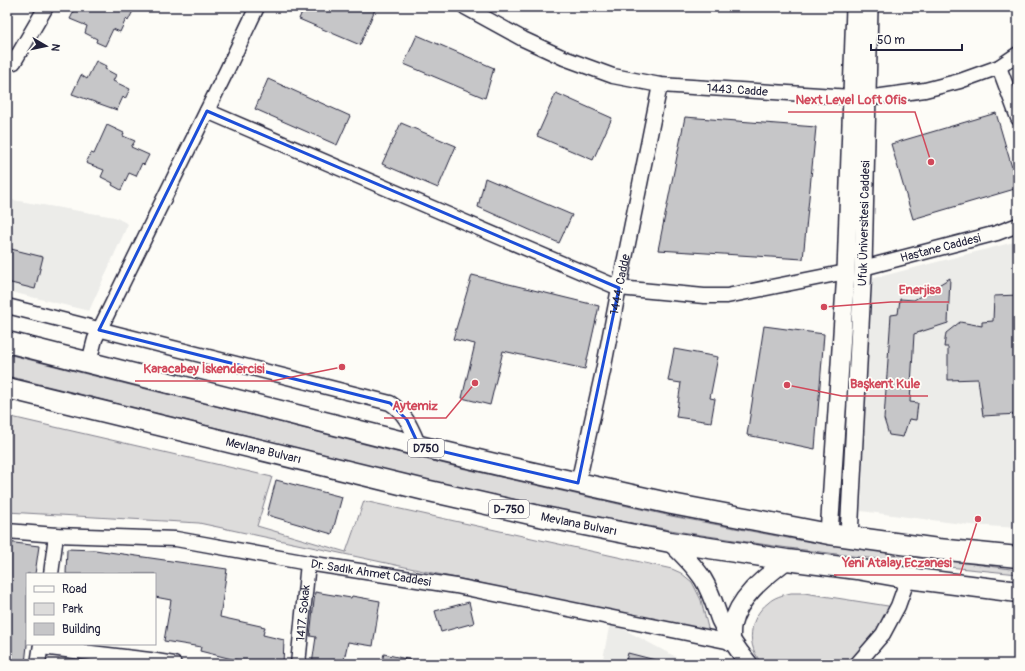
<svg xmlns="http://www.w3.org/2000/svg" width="1025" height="671" font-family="Pangolin,sans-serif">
<rect width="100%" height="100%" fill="#fdfcf7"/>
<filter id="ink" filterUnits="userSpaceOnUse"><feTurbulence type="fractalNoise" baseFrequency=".025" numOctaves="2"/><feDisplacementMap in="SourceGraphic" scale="8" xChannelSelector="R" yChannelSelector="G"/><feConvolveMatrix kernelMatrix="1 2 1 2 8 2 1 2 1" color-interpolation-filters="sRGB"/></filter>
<g filter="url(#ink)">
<g fill="#ecece9">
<path d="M7 199 115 217 128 224 89 311 7 291Z"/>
<path d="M1018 241V528L970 525 861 511 871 279Z"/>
<path d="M610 622 689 664H602Z"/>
</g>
<g fill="#dddcdb" stroke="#807f8b">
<path d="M7 354 142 388 256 416 364 444 461 468 671 516 798 540 1018 570V574L909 563 781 547 682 532 576 513 431 481 7 376Z"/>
<path d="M7 416 272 477 257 526 346 552 364 501 672 569 681 573 692 582 701 600 709 632 199 523 7 512Z"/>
<path d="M791 593H804L888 606 890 609 872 639 851 664H763C745 647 749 617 768 603 774 597 783 595 791 593Z"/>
</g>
<g fill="#c6c6c8" stroke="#22223b">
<path d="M79 7H124L133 11 128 21 126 19 120 32 113 29 105 46 96 42 97 39 85 33 87 26 70 19 75 9 78 10Z"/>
<path d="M304 7H376L360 45 299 19Z"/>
<path d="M417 35 494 68 485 98 404 64Z"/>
<path d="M96 61 106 66 105 69 116 75 113 81 130 89 125 99 123 97 117 110 72 94 81 75 87 79Z"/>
<path d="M268 79 350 116 337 145 255 109Z"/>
<path d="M556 93 612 118 593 160 537 136Z"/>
<path d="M996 113 1018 188 913 219 891 144Z"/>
<path d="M685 117 816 127 803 259 658 250Z"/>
<path d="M401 123 456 146 438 188 382 164Z"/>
<path d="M107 125 124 133 123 136 135 141 131 147 149 155 144 165 142 163 136 176 129 173 121 190 112 185 113 183 101 177 104 170 86 163 91 153 94 154Z"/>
<path d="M485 178 572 215 559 243 478 207Z"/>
<path d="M7 248 43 257 35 289 7 282Z"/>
<path d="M472 275 599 306 585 369 503 351 490 405 462 398 475 344 453 339Z"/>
<path d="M950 278 948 323 914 334 910 402 918 403 916 420 909 419 903 437 889 435 884 419 891 315 898 314 900 299 914 300Z"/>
<path d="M1018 295V414L983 416 978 379 948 380V347H944L946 333 960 322 982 326V322L993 321 994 296Z"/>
<path d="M764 326 824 334 815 449 747 435Z"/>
<path d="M674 349 718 357 710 398 715 399 711 422 676 417 681 383 668 381Z"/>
<path d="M276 480 342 497 332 534 267 515Z"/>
<path d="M7 542 39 546 35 574H27V645L25 664H7Z"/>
<path d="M67 549 95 550 227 569 220 617 265 627 263 635 284 640 283 664H252L200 651 201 647 164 641 171 600 155 597V574H66Z"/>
<path d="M315 592 351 598 352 596 380 601 373 646 348 642 343 664H312L316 637 310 636Z"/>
<path d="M469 602 474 623 441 632 435 611Z"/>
<path d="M628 653 659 661 658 664H625Z"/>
<path d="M384 654 411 660V664H381Z"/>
</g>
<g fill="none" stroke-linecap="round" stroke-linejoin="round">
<defs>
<g id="minor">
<path id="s1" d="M465 7 523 39 564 58 613 76 660 85 867 98 925 90 960 81 999 67 1018 54"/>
<path d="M14 62 46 7"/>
<path d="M999 67 1018 118"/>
<path d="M207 111 460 220 619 288 704 296H727L846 272"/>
<path id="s2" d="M863 268 997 233 1018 225"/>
<path d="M7 306 390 403C406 413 412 430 419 446"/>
<path d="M89 362 95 339 227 70 257 7"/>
<path id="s3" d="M578 483 603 371 619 288 660 85"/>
<path id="s4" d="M7 531 56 535 176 539 308 563 456 586 731 642"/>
<path d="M51 574 56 535"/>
<path d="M41 647 150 660 174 664"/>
<path d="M38 664 41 644"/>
<path id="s5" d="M298 664 308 563"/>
<path d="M857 664 883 634 898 606 908 578"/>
</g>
<g id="major">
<path d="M829 534 846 272 855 7"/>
<path id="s6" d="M849 536 863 268 869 7"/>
<path d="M670 542C682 554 694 565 703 579 711 592 715 606 720 620 728 637 737 649 749 664"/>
<path d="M731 642C732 637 731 631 732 626 738 597 765 577 787 560"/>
</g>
<g id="highway">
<path d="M7 342 419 446 503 466 672 504 829 534 938 549 1018 557"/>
<path id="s7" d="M7 388 425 490 539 516 670 542 787 560 857 569 908 578 1018 592"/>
</g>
</defs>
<use href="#minor" stroke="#22223b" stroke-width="17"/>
<use href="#major" stroke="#22223b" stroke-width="20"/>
<use href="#highway" stroke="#22223b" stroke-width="23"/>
<use href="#minor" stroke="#fdfcf7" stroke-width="14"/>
<use href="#major" stroke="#fdfcf7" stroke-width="17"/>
<use href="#highway" stroke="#fdfcf7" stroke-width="20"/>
</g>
</g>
<path fill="none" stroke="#1d4ed8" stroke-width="3" stroke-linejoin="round" d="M207 111 619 288 578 483 419 446 407 420 390 403 99 330Z"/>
<g text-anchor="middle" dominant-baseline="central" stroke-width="3.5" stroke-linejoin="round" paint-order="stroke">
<g fill="#fdfcf7" stroke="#646373" stroke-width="1">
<rect x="408" y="439" width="36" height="18" rx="3"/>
<rect x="489" y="500" width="40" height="18" rx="3"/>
</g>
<g font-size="11" font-weight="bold" fill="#22223b">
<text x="426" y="448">D750</text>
<text x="509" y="509">D-750</text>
</g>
<g font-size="12" fill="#22223b" stroke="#fdfcf7">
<text stroke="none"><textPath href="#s1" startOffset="289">1443. Cadde</textPath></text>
<text stroke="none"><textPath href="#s6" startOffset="313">Ufuk Üniversitesi Caddesi</textPath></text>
<text stroke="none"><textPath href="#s2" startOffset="80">Hastane Caddesi</textPath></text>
<text stroke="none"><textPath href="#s3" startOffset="203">1444. Cadde</textPath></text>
<text stroke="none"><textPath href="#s7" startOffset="264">Mevlana Bulvarı</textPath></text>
<text stroke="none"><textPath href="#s7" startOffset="588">Mevlana Bulvarı</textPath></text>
<text stroke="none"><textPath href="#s4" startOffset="367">Dr. Sadık Ahmet Caddesi</textPath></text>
<text stroke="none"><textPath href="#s5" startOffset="51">1417. Sokak</textPath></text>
</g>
</g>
<path fill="none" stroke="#d1495b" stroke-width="1.5" d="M931 162L915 112H788M824 307L891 302H949M342 367L272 381H135M787 385L842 396H928M475 383L446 418H384M978 519L960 575H834"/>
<g fill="#d1495b" stroke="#fdfcf7" stroke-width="1.5">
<circle cx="931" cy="162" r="4"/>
<circle cx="824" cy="307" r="4"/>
<circle cx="342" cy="367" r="4"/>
<circle cx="787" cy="385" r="4"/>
<circle cx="475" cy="383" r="4"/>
<circle cx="978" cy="519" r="4"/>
</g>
<g font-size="13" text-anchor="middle" font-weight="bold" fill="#d1495b" stroke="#fdfcf7" stroke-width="3.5" stroke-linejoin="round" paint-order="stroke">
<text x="851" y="104">Next Level Loft Ofis</text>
<text x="920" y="294">Enerjisa</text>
<text x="204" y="373">Karacabey İskendercisi</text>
<text x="885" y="388">Başkent Kule</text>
<text x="415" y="410">Aytemiz</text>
<text x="897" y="567">Yeni Atalay Eczanesi</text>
</g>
<rect width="1025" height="671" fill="none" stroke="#fdfcf7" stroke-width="24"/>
<rect x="12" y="12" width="1001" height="647" fill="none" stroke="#22223b" stroke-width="1.5" filter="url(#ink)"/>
<rect x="26" y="573" width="130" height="72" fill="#fdfcf7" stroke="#a5a5ac"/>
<rect x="34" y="586" width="20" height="6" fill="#fdfcf7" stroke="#a5a5ac"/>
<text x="62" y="593" font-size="12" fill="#22223b">Road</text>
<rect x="34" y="603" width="20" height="12" fill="#dddcdb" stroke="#a5a5ac"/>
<text x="62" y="613" font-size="12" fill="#22223b">Park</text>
<rect x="34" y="623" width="20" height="12" fill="#c6c6c8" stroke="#a5a5ac"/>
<text x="62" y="633" font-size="12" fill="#22223b">Building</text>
<g transform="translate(46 46) rotate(99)" stroke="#fdfcf7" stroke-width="3" paint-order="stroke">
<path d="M0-3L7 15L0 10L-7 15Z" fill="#22223b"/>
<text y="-6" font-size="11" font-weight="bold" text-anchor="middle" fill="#22223b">N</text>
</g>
<path d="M871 44v6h91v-6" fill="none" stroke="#22223b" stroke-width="2"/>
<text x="877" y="44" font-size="12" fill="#22223b" stroke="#fdfcf7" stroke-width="3" paint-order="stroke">50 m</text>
</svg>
